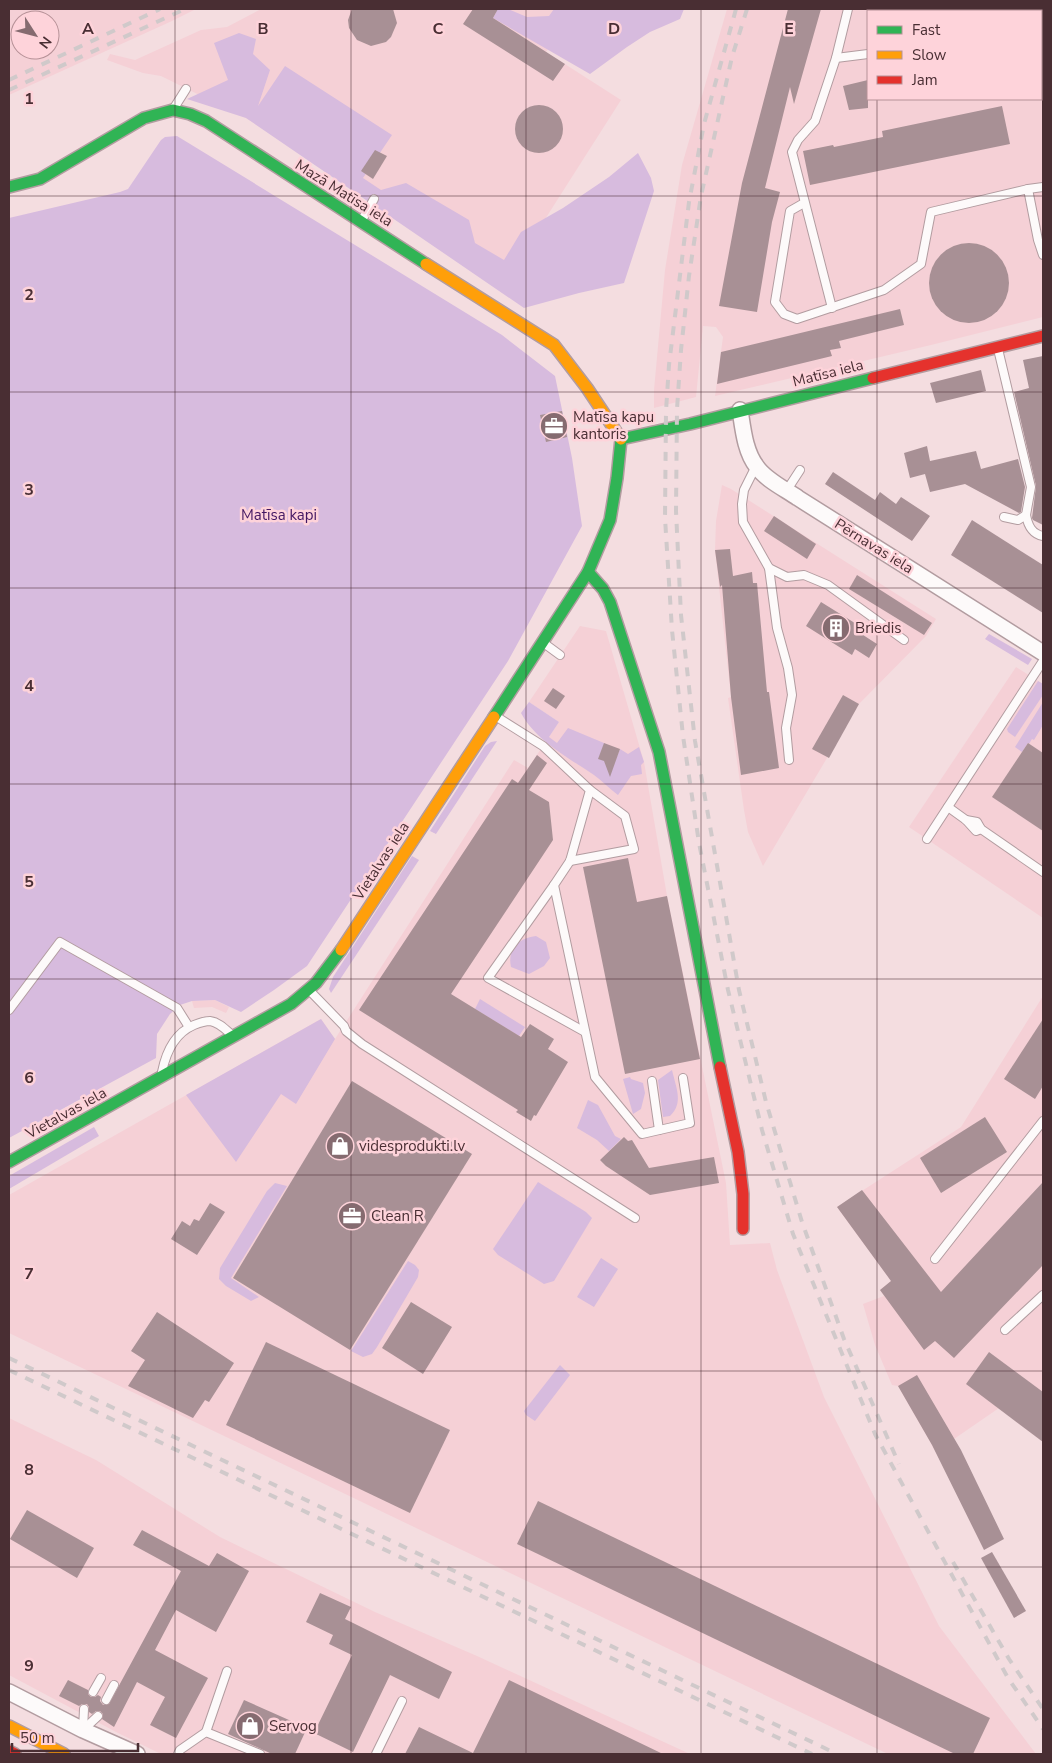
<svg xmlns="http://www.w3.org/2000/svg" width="1052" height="1763" font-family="'Nunito Sans',sans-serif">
<rect width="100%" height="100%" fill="#f4dde0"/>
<g fill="#f5d0d6" fill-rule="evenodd">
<path d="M9 9H196L172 21 9 95ZM20 20H50V50H20Z"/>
<path d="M261 9H573L546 52 621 100 505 282 246 118 161 76 143 73 107 60 110 54 135 60 201 30 227 27Z"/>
<path d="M727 9H1043V317L931 345 715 396 723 337 716 327 703 326 696 397 654 408V390L665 270 682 165ZM868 11H1041V99H868Z"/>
<path d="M722 485 731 489 936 619 926 636 859 704 763 866 748 832 744 810 728 698 731 697 715 550 716 521Z"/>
<path d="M580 626 606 631 644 762 667 896 726 1183 730 1245 770 1243 777 1270 824 1397 939 1626 1036 1754H888L9 1333V1195L321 1019 335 1039 514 760 528 768 559 722 529 702Z"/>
<path d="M1016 667 1043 684V918L909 827Z"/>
<path d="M1043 996V1442L999 1408 954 1439 935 1450 898 1386 892 1385 875 1345 863 1304 884 1296 880 1290 891 1281 837 1207 961 1127Z"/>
<path d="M215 1000 229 1007 226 1013 212 1007 194 1008 192 1001Z"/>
<path d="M9 1418 96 1460 220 1537 375 1612 477 1656 690 1754H161L118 1733 9 1675Z"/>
</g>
<g fill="#d7bbde">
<path d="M489 9H508L527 17 549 16 554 9H684L680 19 650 32 627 47 590 74 493 18 496 13Z"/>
<path d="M239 33 256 39 253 54 270 70 258 106 285 66 392 135 363 178 381 190 406 183 469 220 475 243 504 260 521 232 563 208 609 177 638 153 651 178 654 191 624 283 579 293 524 308 246 118 187 99 228 80 214 43Z"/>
<path d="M177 136 502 335 555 376 572 458 582 526 508 661 307 966 274 990 241 1012 215 1000 192 1001 180 1005 170 1014 157 1034 156 1058 9 1138V218L120 192 128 189 161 140 165 137Z"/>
<path d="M989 634 1032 659 1028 665 985 639Z"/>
<path d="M1038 681 1043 684V695L1015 737 1008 732 1007 729Z"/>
<path d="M529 702 559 722 549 737 557 743 568 728 604 743 614 764 620 749 628 754 639 747 644 762 641 765 642 774 631 776 618 795C610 789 602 781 594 775 569 758 536 741 521 713Z"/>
<path d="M1043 702V725L1034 740 1032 739 1029 744 1028 743 1022 752 1015 747Z"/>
<path d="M497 741 436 834 430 831 485 746 491 742Z"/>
<path d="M412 856 419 860 331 993 329 989 333 977Z"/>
<path d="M536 936 546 942 550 958 544 966 529 974 511 967C507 949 519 938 536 936Z"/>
<path d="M480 999 525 1027 519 1036 475 1009Z"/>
<path d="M321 1019 335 1039 296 1104 281 1094 236 1162 186 1095Z"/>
<path d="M672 1070C676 1088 684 1103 670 1116L663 1117 658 1080Z"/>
<path d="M630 1077 631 1079 643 1083 645 1093 641 1109 633 1114 623 1079Z"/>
<path d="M588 1100 598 1105 615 1136 621 1139 609 1151 597 1140 577 1128Z"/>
<path d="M94 1127 99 1136 9 1189V1176Z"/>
<path d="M538 1182 586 1212 592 1218 554 1281 544 1284 498 1255 493 1249Z"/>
<path d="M275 1183 287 1186 231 1278 259 1297 251 1301 226 1286 219 1279 220 1268 267 1191Z"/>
<path d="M601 1258 618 1269 594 1307 577 1297Z"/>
<path d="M408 1261 415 1265 419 1270 418 1277 377 1347 372 1354 363 1357 351 1351Z"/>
<path d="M560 1365 570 1375 535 1421 526 1415 524 1411Z"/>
</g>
<g fill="#a89095">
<path d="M352 9H393L397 23 391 37 386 42 371 46 357 40 349 28 348 20Z"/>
<path d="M473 9H498L493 18 565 64 553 81 463 24Z"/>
<path d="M788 9H821L794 104 790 87 765 188 780 192 772 222 757 312 719 306 742 183Z"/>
<path d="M868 80V108L849 110 843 86Z"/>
<circle cx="539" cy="129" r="24"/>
<path d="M1002 106 1010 144 810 185 803 151 833 145 834 147 883 137 882 131Z"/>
<path d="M375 150 387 156 373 179 361 171Z"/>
<circle cx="969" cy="283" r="40"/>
<path d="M900 309 904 325 839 341 841 348 830 350 832 356 717 384 721 352Z"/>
<path d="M1043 356V525L1033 520 1032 518 1036 486 1014 392 1029 388 1023 360Z"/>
<path d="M981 370 986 391 936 403 930 383Z"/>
<path d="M562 411 567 437 546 442 540 415Z"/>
<path d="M927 446 930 461 976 451 981 469 1018 459 1025 487 1021 512 1019 513 965 484 930 492 925 474 910 478 904 453Z"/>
<path d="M833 472 875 500 880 492 896 504 901 497 930 516 912 541 825 484Z"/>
<path d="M774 516 816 544 807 559 764 531Z"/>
<path d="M972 520 1043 565V613L951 555Z"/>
<path d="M730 549 733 576 752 572 753 583H757L767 692H769L779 768 741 775 731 697 722 585 720 587 715 550Z"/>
<path d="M857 575 932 623 924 635 849 589Z"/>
<path d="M821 602 866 630 863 635 877 644 869 658 855 649 852 655 806 626Z"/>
<path d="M553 688 565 696 556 709 544 701Z"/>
<path d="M843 695 859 704 829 758 812 749Z"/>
<path d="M604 743 620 749 610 777 604 761 598 759Z"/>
<path d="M1028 743 1043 753V831L992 797Z"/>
<path d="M537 755 547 763 529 790 549 802 553 840 451 994 521 1037 530 1024 554 1039 548 1049 568 1062 536 1116 534 1115 531 1121 516 1112 518 1110 359 1010 512 779 518 783Z"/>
<path d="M628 858 637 902 667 896 700 1059 625 1074 583 867Z"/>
<path d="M1043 1019V1086L1035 1099 1004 1079Z"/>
<path d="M352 1081 472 1154 350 1350 233 1278Z"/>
<path d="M985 1117 1007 1152 941 1193 920 1158Z"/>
<path d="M624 1137 628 1141 632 1140 649 1168 714 1157 719 1183 650 1195 606 1166 600 1160Z"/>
<path d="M1043 1182V1265L954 1358 935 1341 924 1350 880 1290 891 1281 837 1207 862 1190 941 1292Z"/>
<path d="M210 1203 225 1212 197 1255 171 1239 182 1221 190 1226 194 1219 199 1221Z"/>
<path d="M411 1302 452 1327 423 1374 382 1348Z"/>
<path d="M157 1312 234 1363 209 1402 205 1400 193 1418 128 1386 145 1360 131 1351Z"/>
<path d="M266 1342 450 1430 410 1513 226 1425Z"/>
<path d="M989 1352 1043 1392V1442L966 1384Z"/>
<path d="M917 1375 961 1450 1004 1539 984 1550 932 1445 898 1386Z"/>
<path d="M538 1501 990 1718 973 1754H955L517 1544Z"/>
<path d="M27 1510 94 1548 77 1578 10 1539Z"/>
<path d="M142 1530 209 1566 217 1553 249 1571 216 1632 176 1610 155 1650 208 1678 176 1738 150 1725 165 1697 137 1682 114 1727 102 1719 103 1714 100 1711H96L92 1714 89 1712V1707L87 1704H82L79 1706 59 1696 68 1680 88 1690V1694L91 1697H95L98 1695 101 1697 100 1701 103 1705 109 1704 181 1571 133 1545Z"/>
<path d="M992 1552 1026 1611 1014 1618 981 1558Z"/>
<path d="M320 1593 351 1607 345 1619 452 1672 439 1699 390 1675 353 1752 314 1733 352 1655 329 1644 333 1635 306 1622Z"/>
<path d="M509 1680 663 1754H405L419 1727 473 1753Z"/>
<path d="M244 1700 307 1728 295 1754H272L228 1734Z"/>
</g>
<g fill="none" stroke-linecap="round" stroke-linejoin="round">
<defs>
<g id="lane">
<path d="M989 9 990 11"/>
<path d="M1041 40 1043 39"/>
<path d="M836 58 848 9"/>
<path d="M174 108 186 89"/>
<path d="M1028 189 1043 187"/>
<path d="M804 203 790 211 775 302 784 314 797 319 884 290 921 264 931 212 1028 189 1038 240 1043 255"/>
<path d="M362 220 374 199"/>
<path d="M832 308 792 152 798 140 815 121 836 58 868 54"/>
<path d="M998 349 1031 487 1026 515 1018 520 1004 517"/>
<path d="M756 466 744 490 742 504 743 522 769 568 787 577 804 575 828 585 904 640"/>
<path d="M787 490 800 470"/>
<path d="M1026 515C1028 526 1032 534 1043 536"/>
<path d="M769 568 777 628 788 668 792 695 786 728 789 760"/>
<path d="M545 644 560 655"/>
<path d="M497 717 543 746 590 790 570 861 554 885 595 1077 642 1134 690 1123 683 1078"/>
<path d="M948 807 966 820 976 831 981 829"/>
<path d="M966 820 977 822 981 829 1043 872"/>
<path d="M927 839 1043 661"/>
<path d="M570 861 634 849 625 816 590 790"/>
<path d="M554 885 488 978 585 1032"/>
<path d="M310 991 344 1026 346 1031 362 1044 635 1218"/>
<path d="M9 1010 60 942 177 1008 189 1027"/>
<path d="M162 1072C166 1052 175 1033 194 1025 199 1023 204 1021 210 1021 219 1022 226 1030 233 1036"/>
<path d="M652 1081 659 1130"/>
<path d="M935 1259 1043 1121"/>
<path d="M1005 1330 1043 1295"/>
<path d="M93 1692 101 1678"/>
<path d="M106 1700 114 1685"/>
<path d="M83 1730 84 1709"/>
<path d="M83 1730 98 1716"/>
<path d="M206 1732 227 1671"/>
<path d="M178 1754 180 1750 206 1732 260 1754"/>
<path d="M376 1754 402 1701"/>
</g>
<g id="street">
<path d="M740 410C743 429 745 452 757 467 766 480 785 489 798 498L1043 653"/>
<path d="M9 1692 83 1730 137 1754"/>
</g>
<g id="fast">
<path d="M9 187 40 179 144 118 173 110 190 114 206 121 426 264"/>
<path d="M621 439 690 424 873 378"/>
<path d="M588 572 603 589 610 602 659 752 720 1067"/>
<path d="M494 717 588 572 610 520 617 478 621 439"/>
<path d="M9 1162 291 1004 316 983 341 950"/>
</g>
<g id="slow">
<path d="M426 264 554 345 587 388 621 439"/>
<path d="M341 950 494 717"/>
<path d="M9 1726 64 1754"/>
</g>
<g id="jam">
<path d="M873 378 1043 336"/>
<path d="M720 1067 738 1152 743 1194V1229"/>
<path d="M9 1751 15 1754"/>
</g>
</defs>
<use href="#lane" stroke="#b29ca0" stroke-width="10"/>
<use href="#street" stroke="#b29ca0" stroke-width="18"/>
<use href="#fast" stroke="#b29ca0" stroke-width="14"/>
<use href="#slow" stroke="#b29ca0" stroke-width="14"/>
<use href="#jam" stroke="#b29ca0" stroke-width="14"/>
<use href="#lane" stroke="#fdfafa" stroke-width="8"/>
<use href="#street" stroke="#fdfafa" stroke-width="15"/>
<use href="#fast" stroke="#30b455" stroke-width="11"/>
<use href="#slow" stroke="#ff9f0a" stroke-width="11"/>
<use href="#jam" stroke="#e5322d" stroke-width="11"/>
<g stroke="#d0c9ca" stroke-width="4" stroke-dasharray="9 9" stroke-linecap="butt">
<path d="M736 9 704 124 689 202 669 365 666 411 665 518 672 630 683 736 699 843 728 990 762 1130 793 1234 875 1434 1008 1678 1043 1729"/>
<path d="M747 9 732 57 701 196 689 276 681 350 677 409 676 511 681 615 695 741 739 990 766 1102 802 1222 844 1339 899 1464"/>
<path d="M9 80 160 9"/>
<path d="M9 90 185 9"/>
<path d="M9 1358 837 1754"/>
<path d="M9 1370 812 1754"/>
<path d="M953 1562 1009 1659 1043 1709"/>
</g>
</g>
<path fill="none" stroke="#492e33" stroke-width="1" stroke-opacity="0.55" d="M175 9V1754M351 9V1754M526 9V1754M701 9V1754M877 9V11M877 99V1754M9 196H1043M9 392H1043M9 588H1043M9 784H1043M9 979H1043M9 1175H1043M9 1371H1043M9 1567H1043"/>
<defs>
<symbol id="office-disc" viewBox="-11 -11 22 22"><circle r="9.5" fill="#856b70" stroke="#fed3da"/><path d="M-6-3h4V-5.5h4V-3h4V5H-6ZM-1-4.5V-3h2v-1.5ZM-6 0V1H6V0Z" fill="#fff"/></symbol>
<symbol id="building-disc" viewBox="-11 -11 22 22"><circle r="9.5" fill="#856b70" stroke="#fed3da"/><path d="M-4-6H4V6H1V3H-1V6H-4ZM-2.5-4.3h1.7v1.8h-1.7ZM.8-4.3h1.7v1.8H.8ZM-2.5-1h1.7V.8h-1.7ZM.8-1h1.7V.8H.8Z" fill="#fff"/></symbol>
<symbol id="shop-disc" viewBox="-11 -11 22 22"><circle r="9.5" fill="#856b70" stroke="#fed3da"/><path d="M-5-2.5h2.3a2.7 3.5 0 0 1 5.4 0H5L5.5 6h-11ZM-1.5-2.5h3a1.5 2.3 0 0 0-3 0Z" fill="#fff"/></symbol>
</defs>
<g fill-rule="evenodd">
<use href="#office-disc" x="538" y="410" width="32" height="32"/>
<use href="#building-disc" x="820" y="612" width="32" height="32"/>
<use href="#shop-disc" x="324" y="1130" width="32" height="32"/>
<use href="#office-disc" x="336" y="1200" width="32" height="32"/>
<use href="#shop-disc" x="234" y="1710" width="32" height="32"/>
</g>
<g text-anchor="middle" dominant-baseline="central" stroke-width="5" stroke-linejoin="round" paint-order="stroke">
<g font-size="15" fill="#492e33" stroke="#fed3da">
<text transform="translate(344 193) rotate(32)">Mazā Matīsa iela</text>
<text transform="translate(828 373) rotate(-14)">Matīsa iela</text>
<text transform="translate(874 546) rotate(32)">Pērnavas iela</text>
<text transform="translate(381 861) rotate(-57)">Vietalvas iela</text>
<text transform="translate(66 1113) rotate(-29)">Vietalvas iela</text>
</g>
<g font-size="15" fill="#492e33" stroke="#fed3da" text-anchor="start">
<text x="573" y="417">Matīsa kapu<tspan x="573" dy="17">kantoris</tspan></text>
<text x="855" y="628">Briedis</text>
<text x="359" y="1146">videsprodukti.lv</text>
<text x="371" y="1216">Clean R</text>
<text x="269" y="1726">Servog</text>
</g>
<g font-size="15" fill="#431762" stroke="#fed3da">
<text x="279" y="515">Matīsa kapi</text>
</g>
</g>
<g font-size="16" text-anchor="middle" font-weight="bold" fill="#492e33" stroke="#fed3da" stroke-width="5" stroke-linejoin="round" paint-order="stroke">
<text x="88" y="34">A</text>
<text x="263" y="34">B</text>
<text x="438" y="34">C</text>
<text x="614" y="34">D</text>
<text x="789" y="34">E</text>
<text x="29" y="104">1</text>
<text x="29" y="300">2</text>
<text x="29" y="495">3</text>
<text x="29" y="691">4</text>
<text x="29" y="887">5</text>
<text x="29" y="1083">6</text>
<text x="29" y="1279">7</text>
<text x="29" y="1475">8</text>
<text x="29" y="1671">9</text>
</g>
<rect width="1052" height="1763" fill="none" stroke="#492e33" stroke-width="20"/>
<rect x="867" y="10" width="175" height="90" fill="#fed3da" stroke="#b69197"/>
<rect x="877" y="26" width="25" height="8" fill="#30b455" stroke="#b69197"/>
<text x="912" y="35" font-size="15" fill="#492e33">Fast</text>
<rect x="877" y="51" width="25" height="8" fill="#ff9f0a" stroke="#b69197"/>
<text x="912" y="60" font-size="15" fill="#492e33">Slow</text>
<rect x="877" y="76" width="25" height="8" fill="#e5322d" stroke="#b69197"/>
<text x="912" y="85" font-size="15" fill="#492e33">Jam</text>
<g transform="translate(35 35) rotate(126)"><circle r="24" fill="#fed3da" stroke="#b69197"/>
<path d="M0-4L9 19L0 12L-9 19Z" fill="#856b70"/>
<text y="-8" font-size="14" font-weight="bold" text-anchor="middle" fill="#492e33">N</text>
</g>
<path d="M12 1743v8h126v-8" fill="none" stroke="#492e33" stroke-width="2.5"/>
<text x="20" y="1743" font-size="15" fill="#492e33" stroke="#fed3da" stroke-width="4" paint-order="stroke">50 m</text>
</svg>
